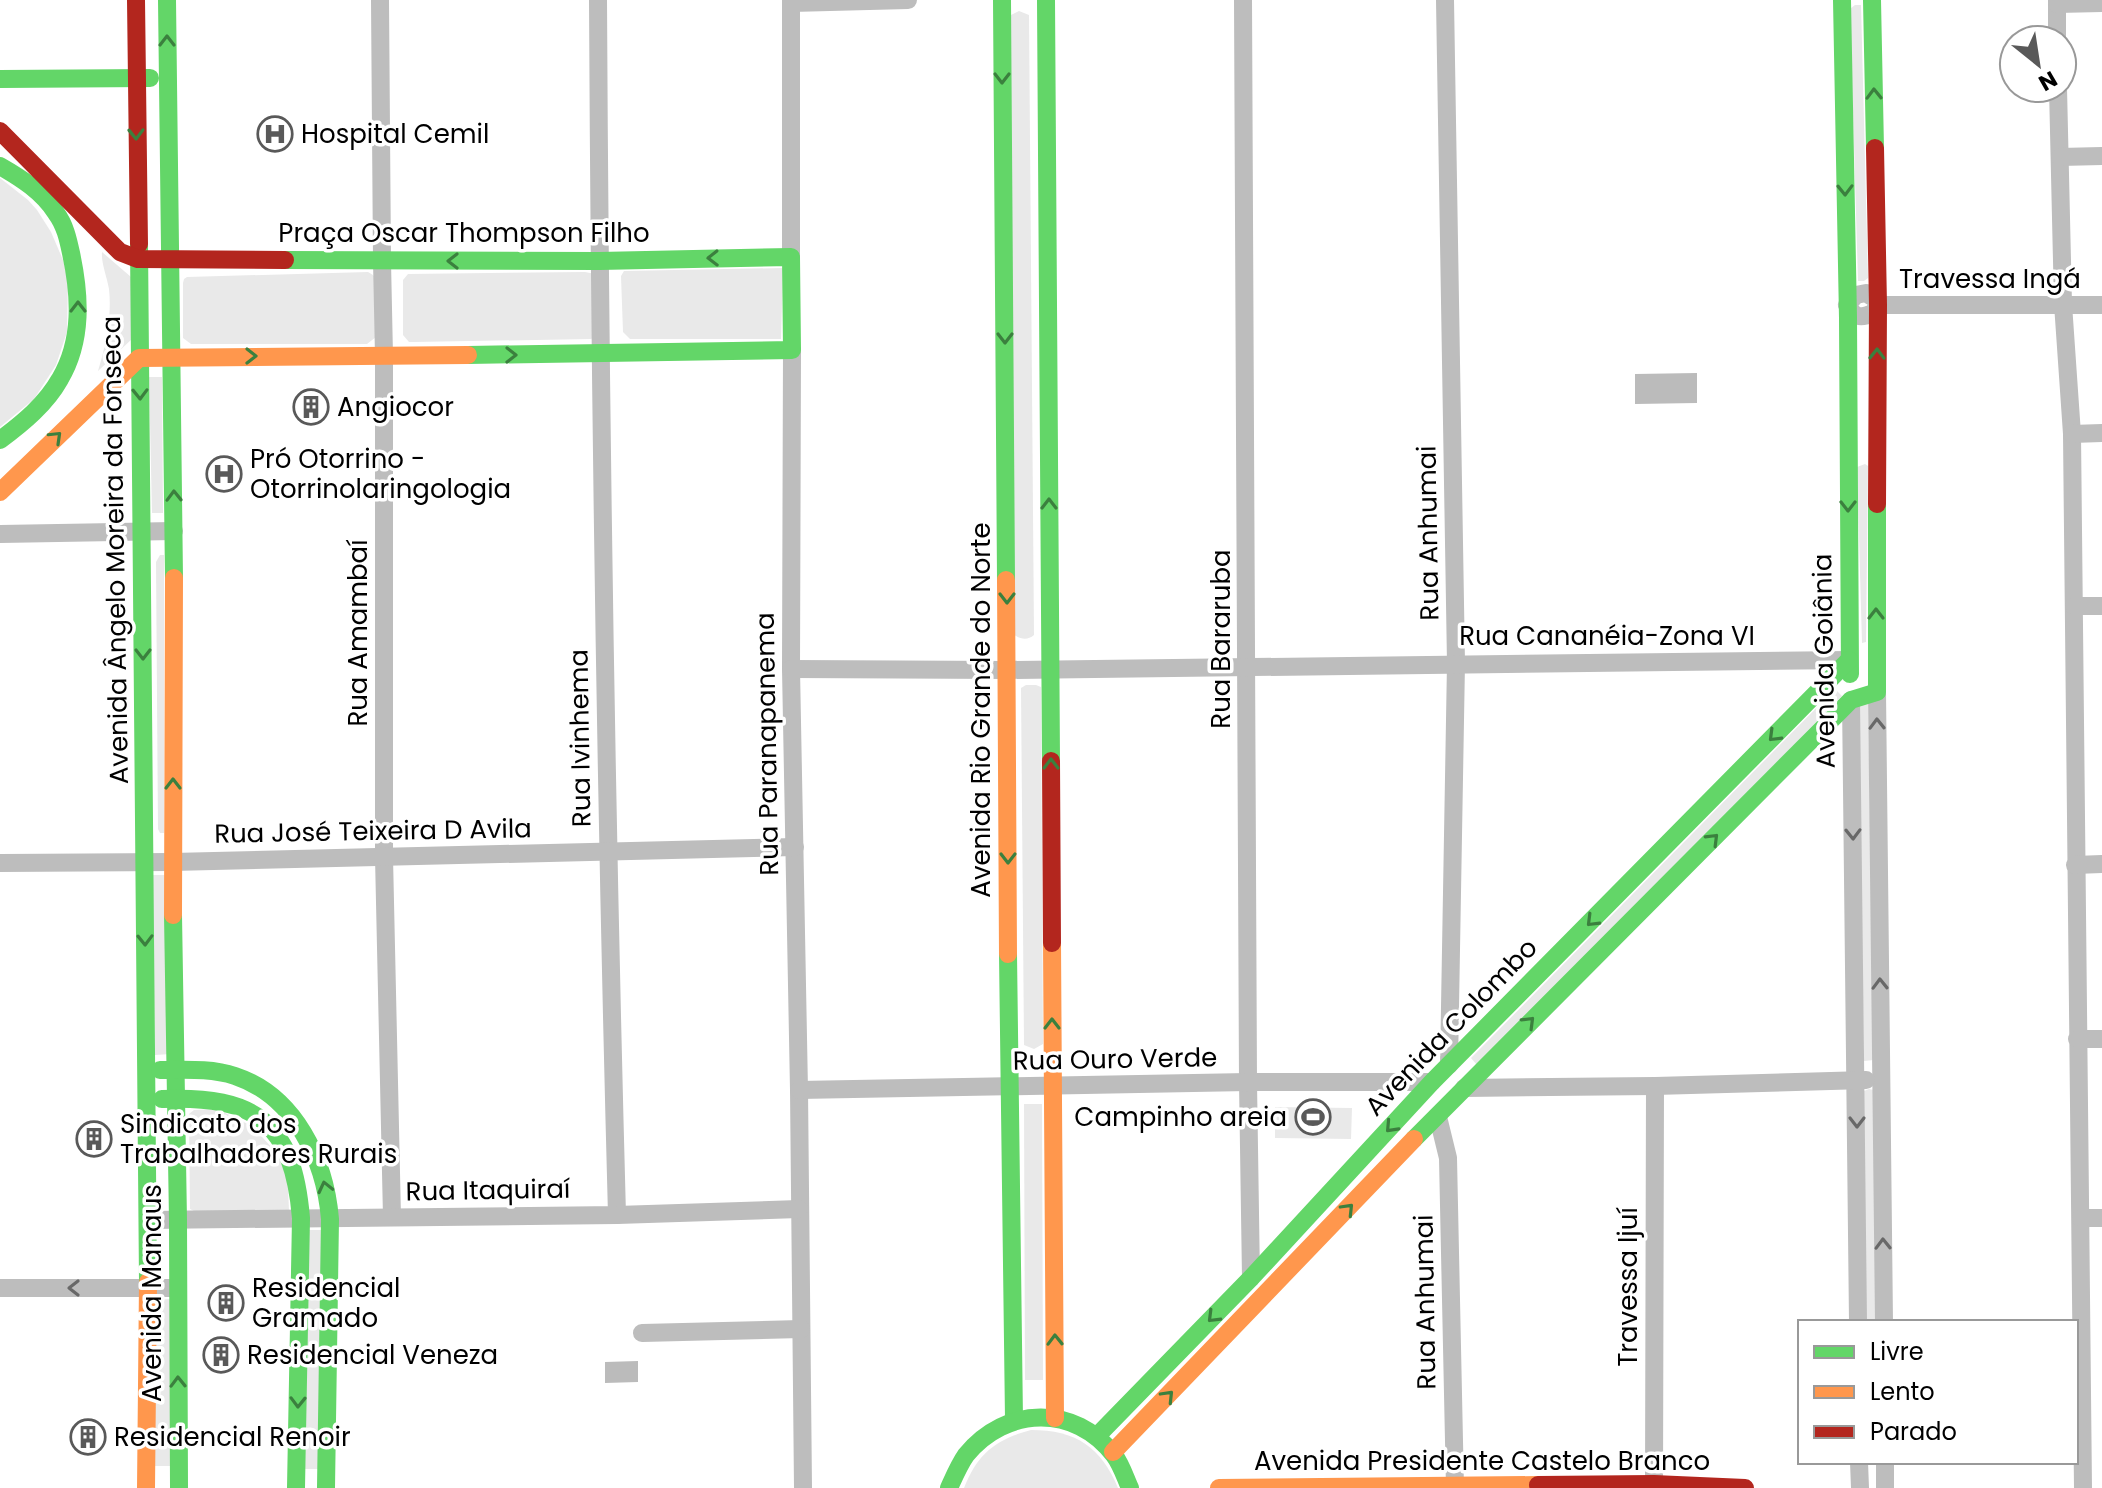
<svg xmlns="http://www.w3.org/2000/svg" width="2102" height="1488" font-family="Poppins,sans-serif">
<rect width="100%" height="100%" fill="#fff"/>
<g fill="#e9e9e9">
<path d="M1855 5H1861L1868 278 1864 281H1858L1850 9Z"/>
<path d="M1019 11 1029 15 1034 635C1027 641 1020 639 1013 634L1011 15Z"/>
<path d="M0 178 28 200 37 210 51 232 63 260 68 280 67 332 56 365 34 399 0 427Z"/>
<path d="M102 252 131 277 133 338 98 371C106 345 112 316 109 289 107 277 101 263 102 252Z"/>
<path d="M783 268 781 339H630L623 332 621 276 624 271Z"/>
<path d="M368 272 373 275 376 279V337L367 344H191L183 338V283L184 279 187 277Z"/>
<path d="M585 272 595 274V337L591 339 414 342H409L403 335V280L408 274Z"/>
<path d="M149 377H162L163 513H152Z"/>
<path d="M1865 464 1868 466 1866 642 1862 643 1857 467Z"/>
<path d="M160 555H164V833H160L158 829 156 562Z"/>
<path d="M1026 685H1036L1041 687 1043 1044 1034 1049 1024 1045 1021 688Z"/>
<path d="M1835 689 1842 696 1477 1065 1471 1058Z"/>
<path d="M1868 701 1874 1060 1864 1061 1858 707Z"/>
<path d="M152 875H167L171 1054 155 1055Z"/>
<path d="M1869 1089 1874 1090 1878 1322H1864V1091Z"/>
<path d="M1024 1104H1042L1043 1380H1025Z"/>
<path d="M1275 1107 1352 1108 1351 1139 1275 1138Z"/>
<path d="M217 1109 252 1126 287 1164 289 1211H194L190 1209 189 1114 194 1110Z"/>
<path d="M308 1230H324L321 1469H305Z"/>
<path d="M171 1299V1466H155L154 1300Z"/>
<path d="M1031 1430C1076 1430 1101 1447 1118 1488H964C977 1454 996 1439 1031 1430Z"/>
</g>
<g fill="#bbb">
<path d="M1697 373V403L1635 404V374Z"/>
<path d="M638 1361V1382L605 1383V1362Z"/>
</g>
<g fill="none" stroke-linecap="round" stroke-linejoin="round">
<g stroke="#bdbdbd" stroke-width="18">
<path d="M380 0 382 261 384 356V857L392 1217"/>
<path d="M598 0C600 405 606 810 617 1215"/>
<path d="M1243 0 1248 1082 1251 1278"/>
<path d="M1445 0 1456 663 1449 1065"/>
<path d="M2057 0V40"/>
<path d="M791 3 908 0"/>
<path d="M2057 4 2102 3"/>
<path d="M2058 88 2063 304 2072 434 2083 1488"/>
<path d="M2060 157 2102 156"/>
<path d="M791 257V0"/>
<path d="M1866 293 1874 298 1878 305 1873 313C1860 319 1854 317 1847 305L1856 295Z"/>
<path d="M1878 305H2102"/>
<path d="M792 350 791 669 799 1090 803 1488"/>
<path d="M2072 434 2102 433"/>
<path d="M0 534 174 531"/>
<path d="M2074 606H2102"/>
<path d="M791 669 1007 670 1849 660"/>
<path d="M1877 692 1884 1322"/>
<path d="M1851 700 1858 1322"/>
<path d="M0 863 172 862 795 847"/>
<path d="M2075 865 2102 864"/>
<path d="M2077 1039H2102"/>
<path d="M1464 1088 1655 1086 1866 1080"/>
<path d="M799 1090 1248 1082H1432"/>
<path d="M1438 1117 1448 1158 1455 1488"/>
<path d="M2081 1218H2102"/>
<path d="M149 1220 617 1215 799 1209"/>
<path d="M0 1288H177"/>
<path d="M642 1333 801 1329"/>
<path d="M1859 1462 1860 1488"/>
<path d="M1885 1462V1488"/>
<path d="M1654 1488 1655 1086"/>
</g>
<g stroke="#63d668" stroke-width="18">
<path d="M167 0 174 578"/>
<path d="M1002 0 1006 580"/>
<path d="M1046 0 1051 761"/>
<path d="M1842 0 1848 318 1850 674"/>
<path d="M1872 0 1875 148"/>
<path d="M0 79 150 78"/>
<path d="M0 166C21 178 43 192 56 213 65 225 68 239 71 253 80 295 83 340 60 379 46 404 23 423 0 440"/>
<path d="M139 244 148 1282"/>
<path d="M285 260 599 261 791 257 792 350 468 355"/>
<path d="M173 915 178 1220 179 1488"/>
<path d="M1008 954 1014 1419"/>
<path d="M160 1070C184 1070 211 1068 235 1076 295 1096 325 1160 330 1219L326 1488"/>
<path d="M162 1099C256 1095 293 1123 301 1218L296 1488"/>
<path d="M1414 1139 1851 700 1877 692V504"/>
<path d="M1097 1436 1251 1278 1432 1082 1849 660"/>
<path d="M949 1488C954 1477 959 1465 966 1455 1006 1406 1075 1404 1114 1455 1121 1464 1125 1477 1130 1488"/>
</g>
<g stroke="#ff974d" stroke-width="18">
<path d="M0 492 139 358 468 355"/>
<path d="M1006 580 1008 954"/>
<path d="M173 915 174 578"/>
<path d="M1052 943 1055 1418"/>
<path d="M1113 1452 1414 1139"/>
<path d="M146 1488 148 1282"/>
<path d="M1219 1488 1538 1485"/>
</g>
<g stroke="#b3261e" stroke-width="18">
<path d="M136 0 139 244"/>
<path d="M0 131 120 252 138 259 285 260"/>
<path d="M1875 148 1878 305 1877 504"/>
<path d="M1051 761 1052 943"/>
<path d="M1538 1485 1654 1484 1745 1488"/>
</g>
</g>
<defs><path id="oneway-chevron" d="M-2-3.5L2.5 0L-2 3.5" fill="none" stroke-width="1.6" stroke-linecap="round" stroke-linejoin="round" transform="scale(2)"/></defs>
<g stroke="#3b803e">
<use href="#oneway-chevron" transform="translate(167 41) rotate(-90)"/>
<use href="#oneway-chevron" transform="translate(1002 78) rotate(90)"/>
<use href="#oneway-chevron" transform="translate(1874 94) rotate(-91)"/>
<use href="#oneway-chevron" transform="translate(136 134) rotate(89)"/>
<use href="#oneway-chevron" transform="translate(1845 190) rotate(89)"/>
<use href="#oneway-chevron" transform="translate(713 258) rotate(179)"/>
<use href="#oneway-chevron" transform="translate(453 261) rotate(-180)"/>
<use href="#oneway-chevron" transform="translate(78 307) rotate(-90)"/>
<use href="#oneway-chevron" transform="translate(1005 338) rotate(90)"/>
<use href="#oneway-chevron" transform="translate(1877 354) rotate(-89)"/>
<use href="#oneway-chevron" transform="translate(511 355)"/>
<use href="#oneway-chevron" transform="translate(251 356)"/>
<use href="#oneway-chevron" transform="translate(140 394) rotate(89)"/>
<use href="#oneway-chevron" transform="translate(56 437) rotate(-44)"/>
<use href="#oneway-chevron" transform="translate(174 496) rotate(-91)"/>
<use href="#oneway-chevron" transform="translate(1049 504) rotate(-90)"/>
<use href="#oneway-chevron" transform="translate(1848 506) rotate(90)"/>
<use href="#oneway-chevron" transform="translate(1007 598) rotate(90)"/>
<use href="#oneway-chevron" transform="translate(1876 614) rotate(-90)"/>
<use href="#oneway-chevron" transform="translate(143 654) rotate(90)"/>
<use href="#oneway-chevron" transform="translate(1774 736) rotate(135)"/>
<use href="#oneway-chevron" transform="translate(1051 764) rotate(-90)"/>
<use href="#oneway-chevron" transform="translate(173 784) rotate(-90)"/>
<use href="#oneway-chevron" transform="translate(1713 839) rotate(-45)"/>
<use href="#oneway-chevron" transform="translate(1008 858) rotate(90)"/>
<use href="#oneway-chevron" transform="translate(1592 921) rotate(135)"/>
<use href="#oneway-chevron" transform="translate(145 940) rotate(89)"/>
<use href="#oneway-chevron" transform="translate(1529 1022) rotate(-45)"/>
<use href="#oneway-chevron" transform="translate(1052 1024) rotate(-90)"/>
<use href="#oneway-chevron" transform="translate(1391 1127) rotate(133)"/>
<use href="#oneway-chevron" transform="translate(325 1187) rotate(-103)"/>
<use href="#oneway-chevron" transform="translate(1348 1209) rotate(-46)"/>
<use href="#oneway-chevron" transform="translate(1213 1317) rotate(135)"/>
<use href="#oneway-chevron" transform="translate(1055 1340) rotate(-91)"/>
<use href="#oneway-chevron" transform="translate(178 1382) rotate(-91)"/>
<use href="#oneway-chevron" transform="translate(1168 1396) rotate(-46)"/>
<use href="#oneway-chevron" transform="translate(298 1402) rotate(91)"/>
</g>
<g stroke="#686868">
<use href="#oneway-chevron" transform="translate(1877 724) rotate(-91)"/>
<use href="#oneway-chevron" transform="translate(1853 834) rotate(89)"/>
<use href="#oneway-chevron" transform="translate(1880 984) rotate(-91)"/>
<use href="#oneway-chevron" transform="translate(1857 1122) rotate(90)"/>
<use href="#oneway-chevron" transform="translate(1883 1244) rotate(-91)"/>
<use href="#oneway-chevron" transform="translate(74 1288) rotate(180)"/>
</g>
<defs>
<symbol id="hospital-ring" viewBox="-11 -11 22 22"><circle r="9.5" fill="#fff" stroke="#595959" stroke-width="1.5"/><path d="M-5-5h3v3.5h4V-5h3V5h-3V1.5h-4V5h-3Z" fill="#595959"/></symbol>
<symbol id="building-ring" viewBox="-11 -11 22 22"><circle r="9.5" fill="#fff" stroke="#595959" stroke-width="1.5"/><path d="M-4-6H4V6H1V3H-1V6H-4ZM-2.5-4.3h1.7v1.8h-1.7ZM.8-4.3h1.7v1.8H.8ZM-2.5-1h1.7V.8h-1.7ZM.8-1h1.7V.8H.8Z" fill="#595959"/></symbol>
<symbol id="stadium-ring" viewBox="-11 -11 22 22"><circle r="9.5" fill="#fff" stroke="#595959" stroke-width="1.5"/><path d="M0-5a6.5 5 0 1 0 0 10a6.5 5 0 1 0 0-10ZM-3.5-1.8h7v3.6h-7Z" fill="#595959"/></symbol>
</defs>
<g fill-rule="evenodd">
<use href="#hospital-ring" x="255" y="114" width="40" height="40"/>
<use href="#building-ring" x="291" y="387" width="40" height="40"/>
<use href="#hospital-ring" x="204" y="454" width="40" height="40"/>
<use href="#stadium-ring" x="1293" y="1097" width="40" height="40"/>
<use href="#building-ring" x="74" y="1119" width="40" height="40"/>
<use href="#building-ring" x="206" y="1283" width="40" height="40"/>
<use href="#building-ring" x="201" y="1335" width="40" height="40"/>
<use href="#building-ring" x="68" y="1417" width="40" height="40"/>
</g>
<g text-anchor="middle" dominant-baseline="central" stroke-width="7" stroke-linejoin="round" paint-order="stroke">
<g font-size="26" fill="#000" stroke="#fff" text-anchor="start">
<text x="301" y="134">Hospital Cemil</text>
<text x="337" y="407">Angiocor</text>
<text x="250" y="459">Pró Otorrino -<tspan x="250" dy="30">Otorrinolaringologia</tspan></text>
<text x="1287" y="1117" text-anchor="end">Campinho areia</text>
<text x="120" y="1124">Sindicato dos<tspan x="120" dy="30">Trabalhadores Rurais</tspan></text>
<text x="252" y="1288">Residencial<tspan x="252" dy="30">Gramado</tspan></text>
<text x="247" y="1355">Residencial Veneza</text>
<text x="114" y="1437">Residencial Renoir</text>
</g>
<g font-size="26" fill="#000" stroke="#fff">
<text x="464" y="233">Praça Oscar Thompson Filho</text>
<text x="1990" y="279">Travessa Ingá</text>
<text transform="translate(1428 533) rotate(-91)">Rua Anhumai</text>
<text transform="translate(115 550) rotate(-91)">Avenida Ângelo Moreira da Fonseca</text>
<text transform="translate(358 633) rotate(-90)">Rua Amambaí</text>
<text x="1607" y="636">Rua Cananéia-Zona VI</text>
<text transform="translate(1221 639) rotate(-90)">Rua Bararuba</text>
<text transform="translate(1824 661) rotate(-91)">Avenida Goiânia</text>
<text transform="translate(981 710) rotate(-90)">Avenida Rio Grande do Norte</text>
<text transform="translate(580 738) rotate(-91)">Rua Ivinhema</text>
<text transform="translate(767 744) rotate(-91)">Rua Paranapanema</text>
<text transform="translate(373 831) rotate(-1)">Rua José Teixeira D Avila</text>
<text transform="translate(1451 1027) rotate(-46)">Avenida Colombo</text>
<text transform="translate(1115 1059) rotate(-1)">Rua Ouro Verde</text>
<text transform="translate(488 1190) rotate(-1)">Rua Itaquiraí</text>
<text transform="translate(1628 1287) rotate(-90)">Travessa Ijuí</text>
<text transform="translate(152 1293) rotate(-90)">Avenida Manaus</text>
<text transform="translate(1425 1302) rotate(-91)">Rua Anhumai</text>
<text x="1482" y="1461">Avenida Presidente Castelo Branco</text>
</g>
</g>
<rect x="1798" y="1320" width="280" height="144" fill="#ffffff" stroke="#999999" stroke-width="2"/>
<rect x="1814" y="1346" width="40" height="12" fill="#63d668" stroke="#999999" stroke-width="2"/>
<text x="1870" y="1360" font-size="24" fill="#000000">Livre</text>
<rect x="1814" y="1386" width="40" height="12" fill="#ff974d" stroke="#999999" stroke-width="2"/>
<text x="1870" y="1400" font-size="24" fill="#000000">Lento</text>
<rect x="1814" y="1426" width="40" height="12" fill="#b3261e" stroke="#999999" stroke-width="2"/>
<text x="1870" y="1440" font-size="24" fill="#000000">Parado</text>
<g transform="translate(2038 64) rotate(150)"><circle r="38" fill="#ffffff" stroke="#999999" stroke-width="2"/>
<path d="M0-6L14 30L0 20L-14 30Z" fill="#595959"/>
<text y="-12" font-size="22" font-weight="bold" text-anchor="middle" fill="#000000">N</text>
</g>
</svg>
